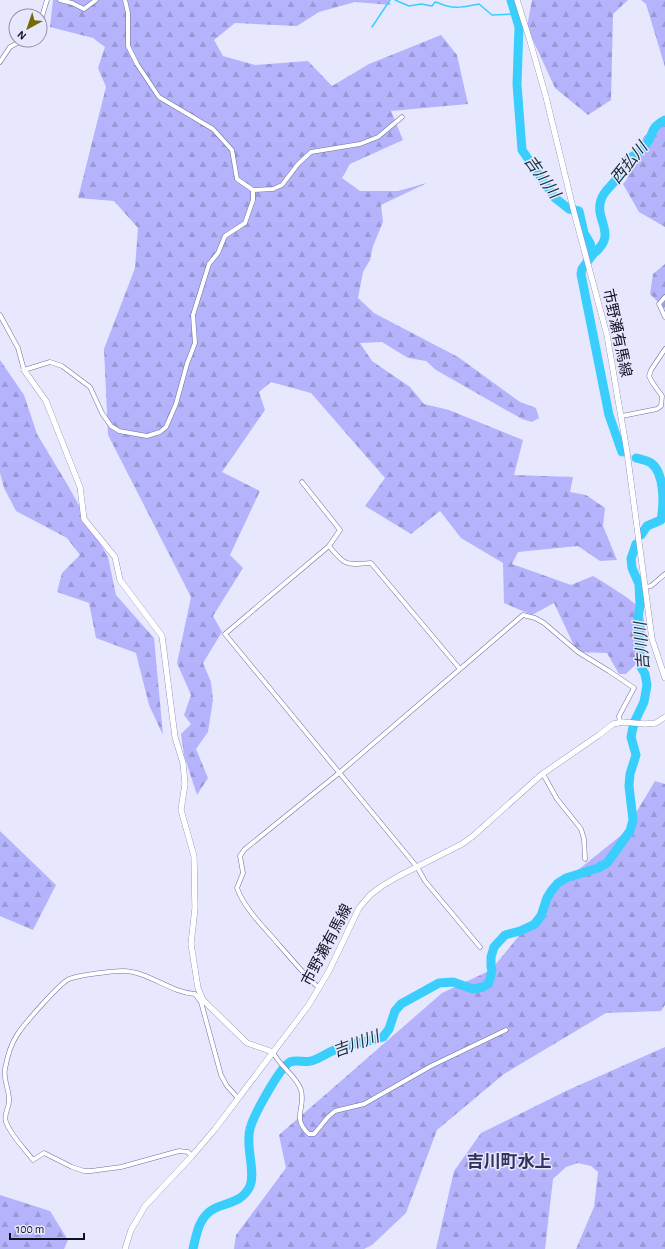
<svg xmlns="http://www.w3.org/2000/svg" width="665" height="1249" font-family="'Alegreya Sans','Noto Sans JP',sans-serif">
<defs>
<pattern id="forest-firs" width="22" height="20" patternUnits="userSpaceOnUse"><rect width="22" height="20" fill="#b4b3fc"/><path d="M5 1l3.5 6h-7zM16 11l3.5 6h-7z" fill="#9a99d8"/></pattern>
</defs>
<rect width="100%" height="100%" fill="#e7e8fe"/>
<g fill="url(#forest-firs)">
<path d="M53 0H388L391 5 355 2 319 12 297 26 235 23 214 40 223 56 255 65 308 61 332 86 369 64 441 35 457 55 468 104 391 111 403 140 350 164 342 178 360 191H398L427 183 381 205 383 222 373 246 370 260 363 272 358 298 374 313 458 357 520 402 536 408 539 418 532 422 522 419 436 370 426 361 408 358 382 342 360 343 372 361 410 387 424 404 449 410 523 440 514 475 573 477 570 492 586 495 605 508 603 526 617 560 600 561 578 546 518 552 512 564 571 585 593 576C603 582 635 601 641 610 646 619 646 646 642 656 638 663 631 669 626 674H619L607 653 577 652 554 603 532 615 504 603 503 563 461 538 440 511 411 534 365 506 385 478 311 393 271 382 259 392 265 410 222 472 260 491 230 555 243 568 213 616 222 632 203 663 211 682 213 700 208 732 196 749 208 778 197 795 184 755 181 734 191 724 184 715 191 695 177 663 191 597 108 435 104 349 135 268 138 228 114 201 78 198 106 87 98 68 105 47 93 38 50 27Z"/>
<path d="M532 0H628L613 14 611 100 588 115 555 88 527 27Z"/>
<path d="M641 0H665V67L646 4Z"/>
<path d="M665 125V227L639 212 623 184 627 179 644 136Z"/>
<path d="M665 264V309L650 294 653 274Z"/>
<path d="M0 360 24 395 37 434 67 484 108 557 116 595 154 638 163 735 149 705 136 653 96 638 89 603 57 592 62 573 80 555 67 538 16 511 4 488 0 473Z"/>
<path d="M655 781 665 784V1005L661 1011 606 1013 504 1074 437 1130 406 1213 372 1245 364 1249H234L236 1235 286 1168 279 1135 442 993 491 970 563 882 624 833Z"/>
<path d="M0 831 56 885 33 930 0 916Z"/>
<path d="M665 1047V1249H576L594 1207 598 1172 591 1166 578 1163 566 1167 553 1179 545 1249H436L454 1171 481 1133 566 1091Z"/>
<path d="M0 1195 50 1211 68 1240 64 1249H0Z"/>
</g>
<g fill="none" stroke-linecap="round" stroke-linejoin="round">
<g stroke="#3acefd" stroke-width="1.5">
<path d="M395 0 409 6 421 4 432 6 435 2C440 3 442 5 447 6 458 9 468 6 479 4L492 15 515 14"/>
<path d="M372 27 390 0"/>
</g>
<g stroke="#3acefd" stroke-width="9">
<path d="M511 0 519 27 517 84 522 150 555 198 569 209 579 211 584 233 590 243 593 254 582 269 581 274 609 415 622 452"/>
<path d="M593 254C619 234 594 221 601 200 603 192 610 187 615 181 619 176 620 169 624 164 629 157 640 153 645 146 655 134 648 129 665 120"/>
<path d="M636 458C640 459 647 460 651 463 665 473 664 505 661 520L647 526 641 535"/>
<path d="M193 1249C196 1237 198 1222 208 1213 219 1202 241 1206 250 1186 256 1171 245 1146 250 1129 253 1116 280 1067 290 1062 297 1059 305 1063 311 1061 319 1059 330 1051 339 1048 353 1043 368 1042 383 1037L389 1029 395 1011 401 1004 439 983 453 982 473 989 483 987 488 984 490 979 492 970 491 967V957L494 947 505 935 520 931 535 924 541 916 547 898 552 890 558 883 566 878 598 868 607 863 630 831 633 820 629 786 630 774 636 755 631 737 634 723 644 702 647 685 645 674 641 667 638 617 640 606 639 584 632 568 631 559 636 544"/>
</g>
<defs>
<g id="street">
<path d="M60 0 72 3 84 9 96 0"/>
<path d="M125 0 128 13V46L137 64 159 97 213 129 232 150 237 179 253 190 273 189 282 185 298 164 311 152 360 144 378 137 402 117"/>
<path d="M40 23 47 0"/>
<path d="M0 62 10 47 23 40"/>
<path d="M665 297 659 304 665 317"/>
<path d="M0 315 18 348 24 370 50 362 62 366 90 387 102 413 111 426 119 431 147 436 160 432 166 427 176 404 187 364 195 343 193 315 209 264 218 253 225 236 245 223 253 200V190"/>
<path d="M622 416 657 409 661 406 662 396 652 382 649 376 651 370 665 349"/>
<path d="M302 482 340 530 329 546 225 634 417 867 425 881 480 947"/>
<path d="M329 546C345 566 346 565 371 563L460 669"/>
<path d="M646 587 651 586 665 574"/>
<path d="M543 774 557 799 581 829 584 839 585 859"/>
<path d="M319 988C304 975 292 959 279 945 265 928 245 910 237 888L243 873 240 856 245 849 339 773 523 615 535 618 544 623 578 652 609 671 634 688 619 716 620 723"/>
<path d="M202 1001 201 1002 221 1075 227 1086 238 1098"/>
<path d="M273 1052C279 1066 296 1075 301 1090 306 1108 291 1118 309 1134H314L328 1117 335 1111 364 1104 431 1066 506 1030"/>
<path d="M192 1156 188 1152 179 1151 121 1167 91 1171H84L72 1167 44 1153 33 1160C24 1148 11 1136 6 1122 3 1113 10 1108 9 1099 9 1089 3 1079 5 1069 7 1058 11 1044 17 1035 24 1024 59 984 69 979 79 975 112 971 123 971 148 971 169 992 195 994L201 1002"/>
</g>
<g id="secondary">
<path d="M517 0 530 41 546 97 574 212 607 335 627 452 652 639 665 678"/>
<path d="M24 370 46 401 80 487 84 519 115 557 120 580 162 636 175 737 183 763 185 784 181 810 194 856 195 908 191 944 198 988 203 1000 247 1043 273 1052"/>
<path d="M125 1249 131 1230 145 1206 192 1156 215 1129 308 1006 329 971 359 908 370 895 382 886 399 876 462 844 473 836 541 775 599 735 613 724 623 722 645 724 656 723 665 717"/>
</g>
</defs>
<use href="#street" stroke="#7170a1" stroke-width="5"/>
<use href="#secondary" stroke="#7170a1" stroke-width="6"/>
<use href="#street" stroke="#fff" stroke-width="4"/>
<use href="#secondary" stroke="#fff" stroke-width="5.5"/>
</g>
<g text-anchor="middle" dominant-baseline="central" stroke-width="3" stroke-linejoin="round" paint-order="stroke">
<g font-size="15" fill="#121124" stroke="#e7e8fe">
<text transform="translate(617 333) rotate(78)">市野瀬有馬線</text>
<text transform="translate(327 945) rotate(-62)">市野瀬有馬線</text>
</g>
<g font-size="16" font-style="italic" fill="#112e39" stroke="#e7e8fe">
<text transform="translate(629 163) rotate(-51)">西払川</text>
<text transform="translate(542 177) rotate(54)">吉川川</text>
<text transform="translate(642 646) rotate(-94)">吉川川</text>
<text transform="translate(356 1044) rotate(-20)">吉川川</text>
</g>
<g font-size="17" font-weight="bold" fill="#33315d" stroke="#e7e8fe">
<text x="509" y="1161">吉川町水上</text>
</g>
</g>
<g transform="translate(28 28) rotate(220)"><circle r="19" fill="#e7e8fe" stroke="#9292a7"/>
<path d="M0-3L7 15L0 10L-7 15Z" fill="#726a02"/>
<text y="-6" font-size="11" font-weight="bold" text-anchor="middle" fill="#121124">N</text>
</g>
<path d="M10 1233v6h74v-6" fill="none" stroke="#121124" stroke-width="2"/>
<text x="16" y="1233" font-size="12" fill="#121124" stroke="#e7e8fe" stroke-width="3" paint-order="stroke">100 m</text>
</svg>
